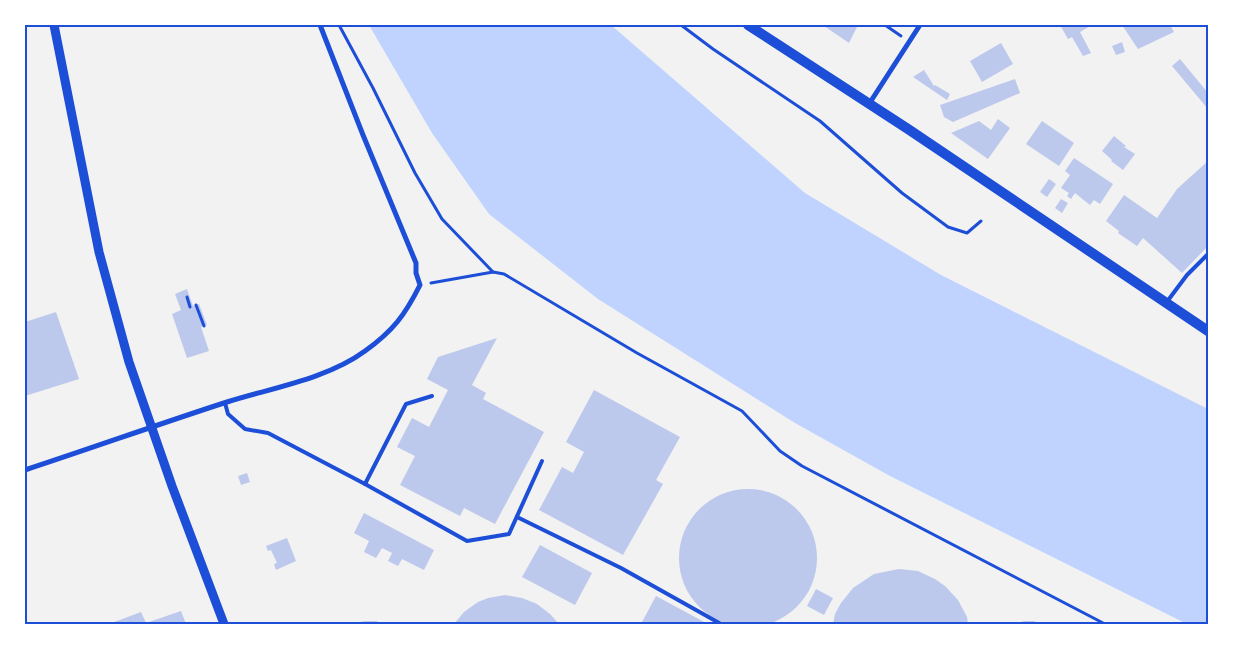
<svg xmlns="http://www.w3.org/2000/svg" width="1233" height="649" font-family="'Open Sans',sans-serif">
<rect width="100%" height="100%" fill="#f2f2f2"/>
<path fill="#bfd3fe" d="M369 25H611L805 193 941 275 1208 409V624H1187L890 476 795 423 598 299 489 214 432 133Z"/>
<g fill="#bdc9ec">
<path d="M825 25H858L849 43 824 26Z"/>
<path d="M1060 25H1092L1080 32 1091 53 1083 56 1072 37 1068 39Z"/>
<path d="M1122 25H1130L1131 26 1134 25H1170L1174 32 1138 49Z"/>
<path d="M1122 42 1125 52 1116 55 1112 46Z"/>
<path d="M1001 43 1013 64 982 82 970 61Z"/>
<path d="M1180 59 1208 93V109L1172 66Z"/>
<path d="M924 70 934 86 935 85 950 94 947 100 913 77Z"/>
<path d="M1015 79 1020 93 953 122 944 117 940 105Z"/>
<path d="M998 119 1010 128 988 159 951 133 979 121 991 130Z"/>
<path d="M1042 121 1074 143 1059 166 1026 144Z"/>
<path d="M1114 136 1126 146 1124 147 1135 154 1123 170 1111 161 1112 160 1102 151Z"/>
<path d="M1074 158 1113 184 1100 204 1094 200 1090 205 1075 193 1071 199 1067 196 1069 193 1061 188 1070 175 1065 171Z"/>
<path d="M1208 161V246L1182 273 1143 238 1137 246 1118 233 1119 231 1106 221 1124 195 1157 218 1177 189Z"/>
<path d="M1049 179 1056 184 1047 197 1040 192Z"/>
<path d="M1061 199 1068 203 1062 213 1055 208Z"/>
<path d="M187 289 193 306 199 304 207 325 201 327 209 351 187 358 172 314 181 310 175 294Z"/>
<path d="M56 312 79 379 25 396V322Z"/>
<path d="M497 338 472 385 486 393 483 399 544 432 495 524 464 508 460 516 400 485 415 456 397 447 412 418 429 427 448 390 427 379 438 357Z"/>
<path d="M594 390 680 437 656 480 663 484 623 555 539 510 562 467 573 473 584 452 566 442Z"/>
<path d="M247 473 250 482 241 485 238 476Z"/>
<circle cx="748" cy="558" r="69"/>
<path d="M364 513 434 550 424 570 402 559 398 566 388 561 392 553 382 548 376 558 364 552 369 541 354 533Z"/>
<path d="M287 538 296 561 276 570 274 564 277 563 271 550 268 551 266 546Z"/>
<path d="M540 545 592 573 575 605 522 577Z"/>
<path d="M899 569 918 571 935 579 945 586 958 600 967 617 968 624H833L835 614 841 603 853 588 874 574Z"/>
<path d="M816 589 833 598 824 615 807 606Z"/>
<path d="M505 595 522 598 537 604 550 614 559 624H454L464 612 478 602 488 598Z"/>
<path d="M656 596 708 624H641Z"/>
<path d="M181 611 186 624H109L141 612 146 623Z"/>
<path d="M365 621H376L384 624H349Z"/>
<path d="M1024 621H1034L1042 624H1014Z"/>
</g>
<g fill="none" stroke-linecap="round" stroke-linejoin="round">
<g stroke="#1d4ed8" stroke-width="3">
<path d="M339 25 373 88 415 173 442 219 493 272"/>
<path d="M681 25 713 49 820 121 902 193 948 227 967 233 981 221"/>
<path d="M885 25 901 36"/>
<path d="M431 283 493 272 504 274 637 353 742 411 780 451 802 466 1105 624"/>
<path d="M187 297 190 307"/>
<path d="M196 305 204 326"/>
</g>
<g stroke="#1d4ed8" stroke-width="4">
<path d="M1166 303 1187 275 1208 254"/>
<path d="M225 403 228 414 245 429 268 433 365 484 406 404 432 396"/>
<path d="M365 484 467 541 509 534 542 461"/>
<path d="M517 517 621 568 721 624"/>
</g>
<g stroke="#1d4ed8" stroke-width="5">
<path d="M869 104 920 25"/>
<path d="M25 470C92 448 159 424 227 402 271 388 327 379 365 351 393 331 405 315 420 285L416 273V263L363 135 320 25"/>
</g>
<path stroke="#1d4ed8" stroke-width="9" d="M54 25 99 252 129 362 172 486 224 624"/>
<path stroke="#1d4ed8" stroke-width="10" d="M748 25 908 129 1208 331"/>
</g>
<rect width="1233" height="649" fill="none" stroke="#ffffff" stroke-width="52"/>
<rect x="26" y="26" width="1181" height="597" fill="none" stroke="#1d4ed8" stroke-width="2"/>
</svg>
